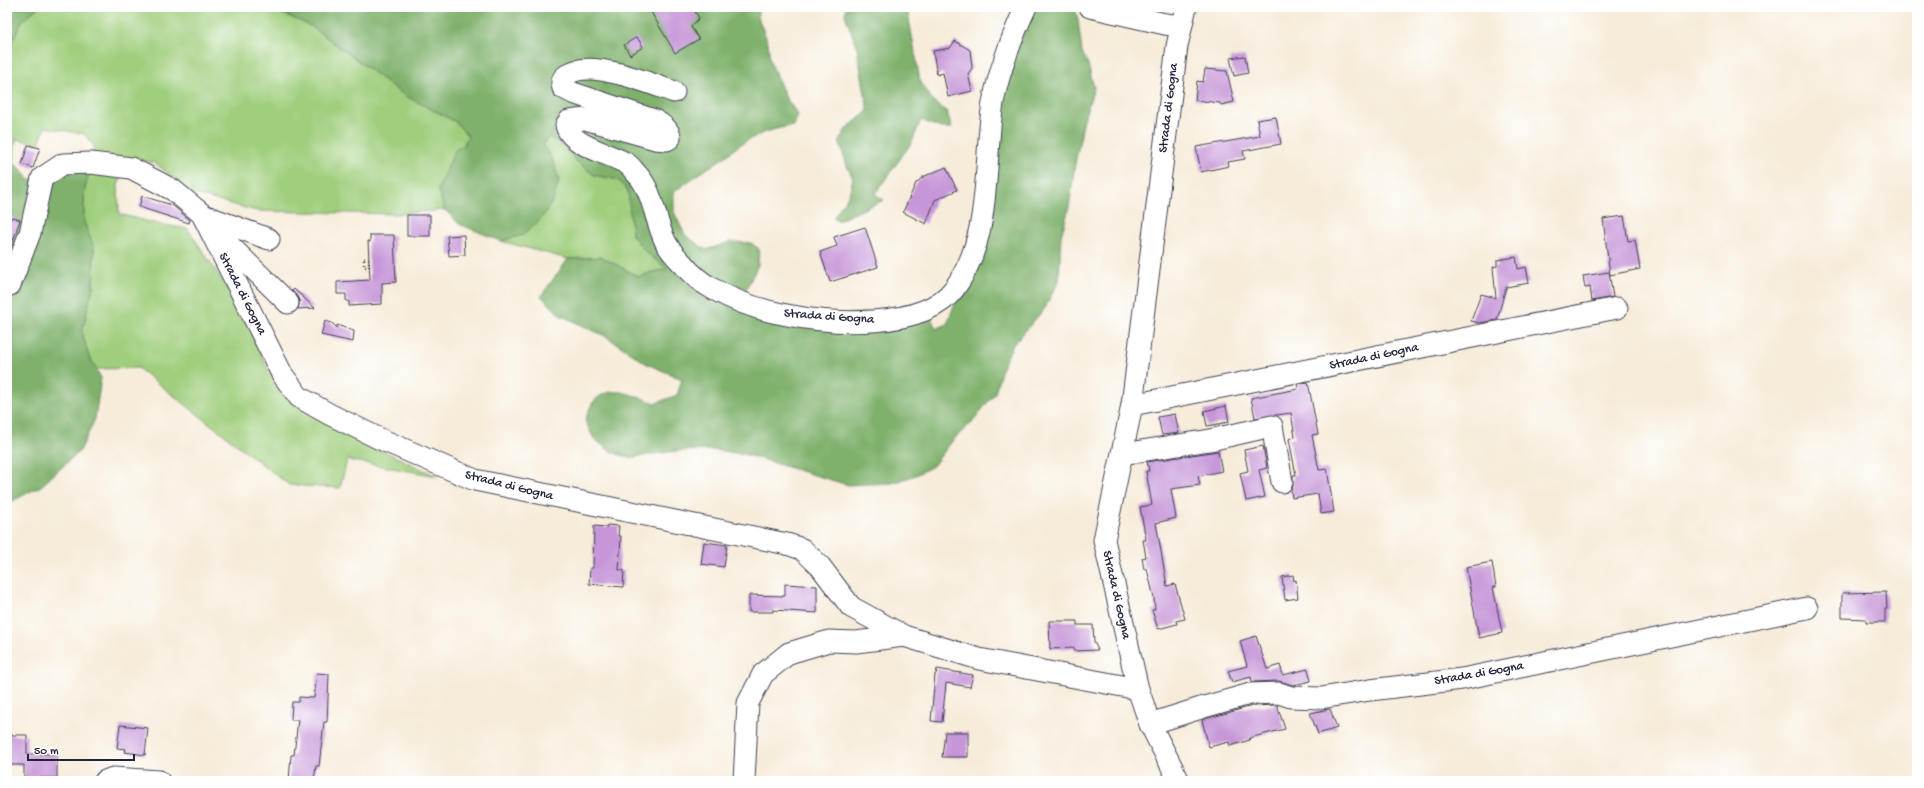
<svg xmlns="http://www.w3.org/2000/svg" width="1924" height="788" font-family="'Gochi Hand',sans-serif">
<rect width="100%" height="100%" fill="#fff"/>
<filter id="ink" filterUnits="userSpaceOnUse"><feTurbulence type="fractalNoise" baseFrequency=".025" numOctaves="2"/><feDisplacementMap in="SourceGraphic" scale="8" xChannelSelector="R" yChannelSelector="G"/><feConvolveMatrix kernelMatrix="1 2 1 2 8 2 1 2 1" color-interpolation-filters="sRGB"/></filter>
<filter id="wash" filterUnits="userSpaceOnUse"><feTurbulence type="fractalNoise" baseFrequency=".012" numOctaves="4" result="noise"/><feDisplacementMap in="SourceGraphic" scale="16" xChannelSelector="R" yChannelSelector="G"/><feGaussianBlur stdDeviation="0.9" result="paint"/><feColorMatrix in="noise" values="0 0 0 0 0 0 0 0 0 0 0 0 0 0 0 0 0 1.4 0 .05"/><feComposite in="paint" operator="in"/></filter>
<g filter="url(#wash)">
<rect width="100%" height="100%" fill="#f6ecd9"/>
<g fill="#9fce7c" stroke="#60785c">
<path d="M38 7H268L311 26 404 95 456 122 468 136 464 145 448 165 445 176 438 190 445 210 394 214 257 211 193 194 155 163 130 158 118 185 119 214 158 224 188 229 234 298 268 369 291 398 366 443 437 476 347 460 340 488 289 485 138 368 96 369 88 354 82 332 93 287 94 248 84 222V194L94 146 84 134 45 127 39 144 16 139 14 164 7 167V52L22 21Z"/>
<path d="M549 137 560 143 574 159 594 175 618 180 629 191 632 235 646 252 667 269 652 272 639 277 602 257 568 259 501 241 523 235 554 163 543 144Z"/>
</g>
<g fill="#7fb16c" stroke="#506a54">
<path d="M7 7H38L22 21 7 52Z"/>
<path d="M268 7H757L759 20 768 42 770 61 786 98 798 115 794 126C773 128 754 135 737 147 731 151 726 157 720 160 704 171 689 180 674 192V212L685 235 706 250 730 242 751 243 759 249 758 265 742 298 822 317 926 306 936 329 947 324 958 295 989 146 1031 7H1075L1078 20 1082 52 1088 64 1094 88 1084 119 1075 164 1069 208 1061 236 1059 281 1045 308 1012 346 1002 368 995 393 973 421 953 440 933 466 916 475 893 483 848 485 747 455 716 450 677 451 628 458 610 451 594 439 585 421C587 415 590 406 594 401 613 382 634 397 656 403L677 395 682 379 647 364 607 337 560 315 541 296 568 259 602 257 639 277 652 272 667 269 646 252 632 235 628 191 618 180 594 175 574 159 560 143 549 137 543 144 554 163 559 181 553 200 541 219 523 235 501 241 459 224 445 210 438 190 455 150 464 145 468 136 456 122 404 95 311 26Z"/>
<path d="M846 7H907L920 81 933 101 947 112 952 128H941L921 120 912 142 875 194 884 200 837 221 834 217 849 194 853 178 847 166 839 141 846 129 868 111 857 48 845 15Z"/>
<path d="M91 163 84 194V222L94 248 93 287 82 332 88 354 101 378 95 419 80 451 41 486 7 504V167L14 164 21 169 29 180 42 178Z"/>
</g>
<g id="blocks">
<g fill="#c696d8">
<path d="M648 7H692L699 18 691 27 699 39 675 53Z"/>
<path d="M637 37 643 47 630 55 624 45Z"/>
<path d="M955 41 970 50 972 68 968 74 972 91 948 97 943 73 937 75 933 51 950 48Z"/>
<path d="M1245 56 1248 73 1234 76 1230 58Z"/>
<path d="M1205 69 1227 71 1234 102 1221 105 1220 103 1195 100 1197 81 1203 82Z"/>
<path d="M1276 117 1281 144 1243 151 1245 159 1228 162 1229 166 1201 172 1196 147 1260 136 1257 120Z"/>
<path d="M28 145 40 148 33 168 22 164Z"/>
<path d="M946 167 957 190 935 200 926 224 903 212 916 183 923 177Z"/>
<path d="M142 196 172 205 190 220 189 223 139 207Z"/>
<rect x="407" y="215" width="23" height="21"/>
<path d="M1624 216 1628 241 1635 240 1640 269 1610 275 1603 219Z"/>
<path d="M12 217 20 220 7 259V225Z"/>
<path d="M865 227 878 267 830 282 820 252 837 246 834 237Z"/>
<path d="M370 235H394L396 282 382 283V304L349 306V301H346V294H337V282L370 280 368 241 370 242Z"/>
<path d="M464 235 465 255 449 256 447 236Z"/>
<path d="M1516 257 1518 269 1526 267 1529 283 1506 287 1497 320 1479 323 1471 321 1481 294 1496 298 1493 267 1497 266V260Z"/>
<path d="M1609 272 1613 297 1592 301 1590 287 1585 288 1583 276Z"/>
<path d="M294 289 315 308 298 309 300 300 292 291Z"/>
<path d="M325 321 332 323 337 328V325L354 331 353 342 321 335Z"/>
<path d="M1308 382 1318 434 1312 435 1319 470 1327 469 1334 512 1321 514 1318 494 1292 498 1291 490 1293 486V475H1296L1289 439 1295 437 1291 413 1255 418 1251 398 1298 389 1297 384Z"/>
<path d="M1226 406 1229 422 1207 426 1204 411Z"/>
<path d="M1175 414 1179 433 1162 435 1158 417Z"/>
<path d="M1263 446 1267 468 1259 470 1265 497 1246 501 1240 473 1248 471 1244 450Z"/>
<path d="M1218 451 1222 471 1198 476 1200 485 1171 489 1176 518 1156 523 1167 586 1175 584 1185 619 1176 621 1177 624 1158 629 1152 610 1155 609 1154 598 1147 569H1144L1142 558 1146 557 1143 540H1146L1140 507 1152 505 1146 471H1149L1147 462Z"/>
<path d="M607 525 619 526 618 536H621L619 570H624L623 587 589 584 590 568H593L594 526 607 527Z"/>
<path d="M704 542 727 545 724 567 701 564Z"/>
<path d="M1492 562 1496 587H1493L1502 633 1479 638 1466 567Z"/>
<path d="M1293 575 1294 581 1296 580 1298 598 1285 600 1282 577Z"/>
<path d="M785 584 817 586V613L773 610V612H749V595L785 596Z"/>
<path d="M1886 592 1887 609H1885V622H1866V619L1842 618V593Z"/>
<path d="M1049 621H1077V625H1093L1094 642 1098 650 1074 651V648L1050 649Z"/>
<path d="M1256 636 1267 669 1280 665 1283 675 1308 669 1311 681 1293 685 1279 681 1252 682 1251 677 1232 682 1228 671 1247 666 1240 641Z"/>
<path d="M937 669 973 675 970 687 946 683 942 722 931 721 935 674H936Z"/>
<path d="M317 673 329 674 327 722H324L319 766H316L314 781H289L291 755H294L298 720H291L292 702H299V697L314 698Z"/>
<path d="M1277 705 1285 729 1249 738 1250 740 1230 746 1229 742 1209 747 1202 720 1252 706Z"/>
<path d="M1330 709 1337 728 1318 734 1310 713Z"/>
<path d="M120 725 148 728 145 755 125 752 126 749 117 748Z"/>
<path d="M945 732H968V757H942Z"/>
<path d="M7 735H27V754H57V778H24V765H7Z"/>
</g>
</g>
</g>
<g filter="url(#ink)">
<use href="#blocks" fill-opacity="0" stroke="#424053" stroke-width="1"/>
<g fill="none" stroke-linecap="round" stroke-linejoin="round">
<defs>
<g id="minor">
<path d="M1090 7 1165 24 1181 26"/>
<path d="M674 92C650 83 588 58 567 75 561 79 561 82 563 88L573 93 654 120C661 124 670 129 670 138L667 140 655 139 585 119 569 121 566 125C570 145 607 153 624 162 628 164 632 168 635 172 654 190 654 220 666 243 670 250 677 258 683 264 691 274 702 283 713 289 735 301 763 311 787 315 832 324 923 330 954 289 993 237 983 164 993 103 998 74 1013 34 1026 7"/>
<path d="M202 214 282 374 299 397 329 414 378 438 475 480 787 544 802 549 820 566 851 607 904 636 979 659 1138 689"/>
<path d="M203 215 269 239"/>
<path d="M10 285 30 233 42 178 63 164 91 163 131 168 173 190 202 214 216 232 288 303"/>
<path d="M1132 405 1617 308"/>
<path d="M1122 454 1210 440 1272 426 1282 482"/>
<path d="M1150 724 1204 707 1250 694 1279 693 1291 697 1321 698 1370 690 1462 679 1807 608"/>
<path d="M105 781 113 778 159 781"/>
<path d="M744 781 748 703 763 674 789 653 829 641 856 642 904 636"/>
<path d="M1179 781 1150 724 1138 689 1104 540 1132 405 1177 46 1186 7"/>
</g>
</defs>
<use href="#minor" stroke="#424053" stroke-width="23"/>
<rect stroke="#424053" stroke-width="2.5" stroke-dasharray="1 3" stroke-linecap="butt" x="364" y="259" width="5" height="8"/>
<use href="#minor" stroke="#fff" stroke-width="21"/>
</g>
</g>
<g text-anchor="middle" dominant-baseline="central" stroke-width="3" stroke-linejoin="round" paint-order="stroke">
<g font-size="13" fill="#22223b" stroke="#fff">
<text transform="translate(1169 108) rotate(-83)">Strada di Gogna</text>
<text transform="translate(242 294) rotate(63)">Strada di Gogna</text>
<text transform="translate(829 317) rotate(4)">Strada di Gogna</text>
<text transform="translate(1374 357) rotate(-12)">Strada di Gogna</text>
<text transform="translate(509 486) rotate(14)">Strada di Gogna</text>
<text transform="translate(1116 595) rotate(77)">Strada di Gogna</text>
<text transform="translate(1479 674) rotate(-10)">Strada di Gogna</text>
</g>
</g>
<rect width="1924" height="788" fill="none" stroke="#fff" stroke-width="24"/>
<path d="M28 754v6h106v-6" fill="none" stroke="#22223b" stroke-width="2"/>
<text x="34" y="754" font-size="12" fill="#22223b" stroke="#ffffff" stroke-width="3" paint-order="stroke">50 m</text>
</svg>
